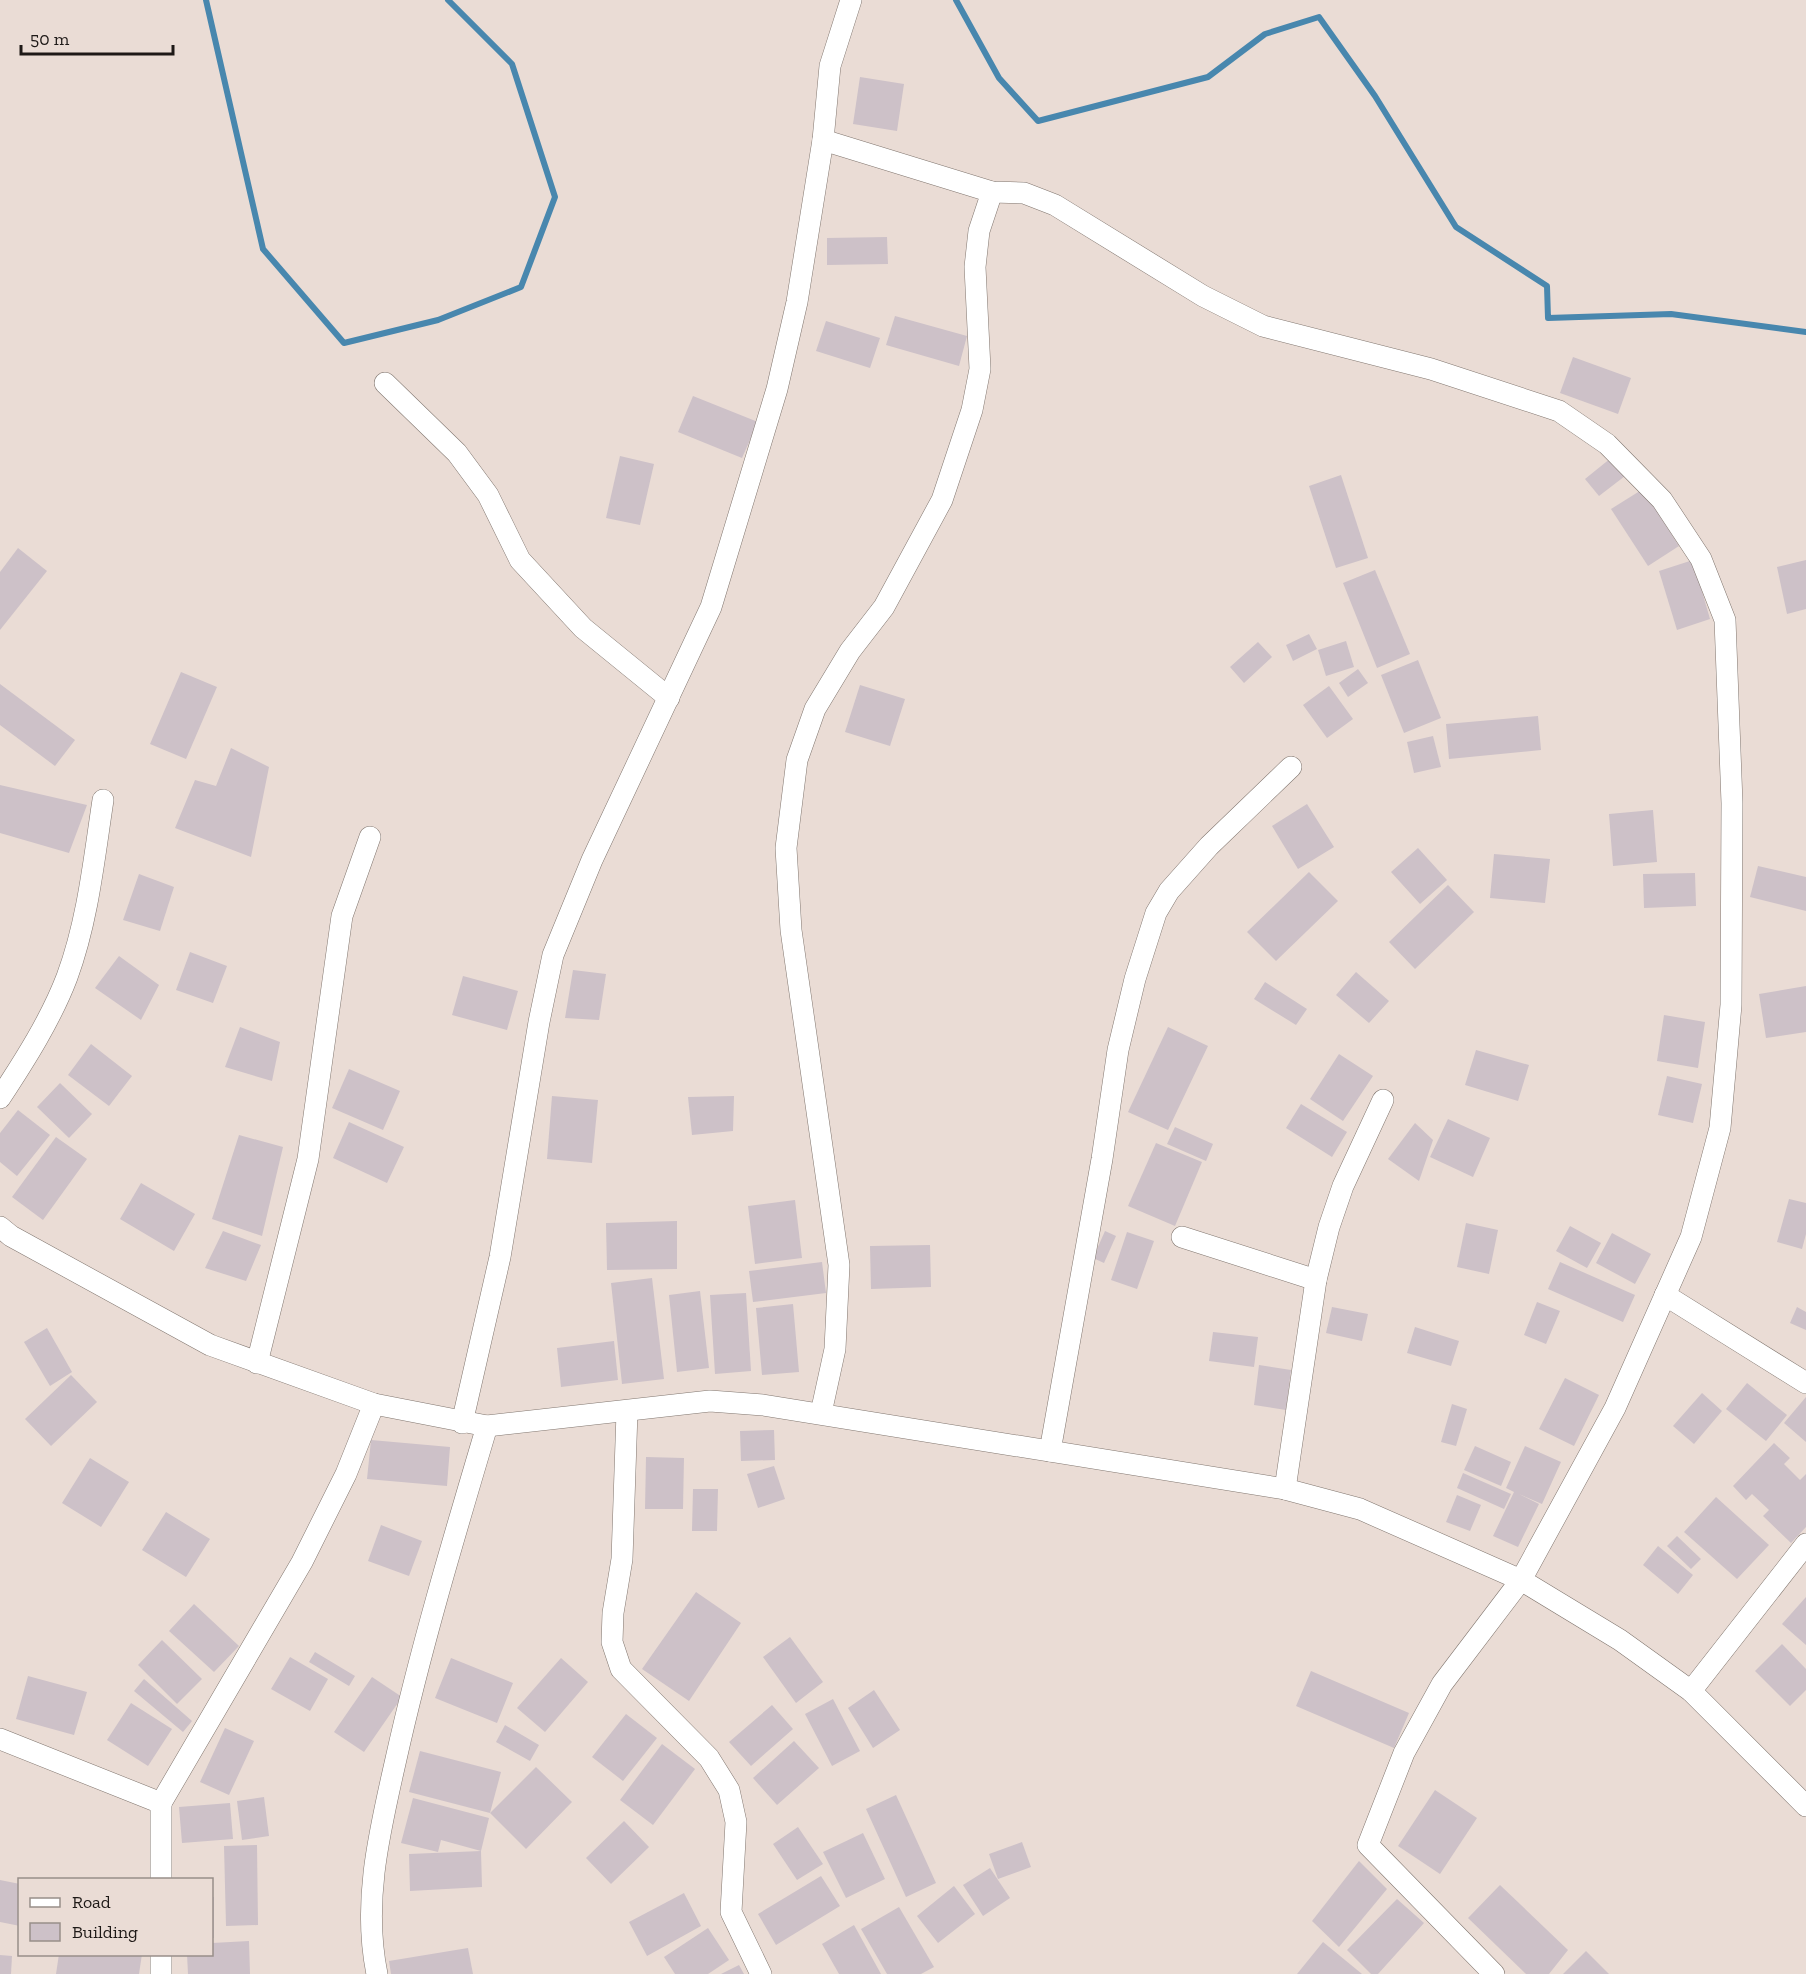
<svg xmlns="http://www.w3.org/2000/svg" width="1806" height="1974" font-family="'Zilla Slab',serif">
<rect width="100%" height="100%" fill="#eadcd5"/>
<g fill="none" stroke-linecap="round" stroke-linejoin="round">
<g stroke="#4887ae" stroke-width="6">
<path d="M206 0 263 249 344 343 438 320 521 287 555 197 512 64 448 0"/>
<path d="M956 0 999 78 1038 121 1208 77 1265 34 1319 17 1375 96 1456 227 1547 286 1548 318 1671 314 1806 332"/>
</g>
</g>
<g fill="#cdc1c8">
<path d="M860 77 904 84 897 131 853 124Z"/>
<path d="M887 237 888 264 827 265V238Z"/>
<path d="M895 316 967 336 959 366 886 345Z"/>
<path d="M826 321 880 338 870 368 816 351Z"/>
<path d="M1573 357 1631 378 1618 414 1560 393Z"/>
<path d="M693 396 758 422 742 458 678 432Z"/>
<path d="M620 456 654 464 640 525 606 518Z"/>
<path d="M1611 458 1625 476 1599 496 1585 479Z"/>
<path d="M1341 475 1368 558 1336 568 1309 486Z"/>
<path d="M1643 489 1679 546 1648 566 1611 509Z"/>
<path d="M18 548 47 571 0 630V572Z"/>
<path d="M1693 560 1710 619 1677 630 1659 571Z"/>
<path d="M1806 560V609L1787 614 1777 567Z"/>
<path d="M1375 570 1410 654 1377 668 1343 583Z"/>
<path d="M1309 634 1317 649 1293 661 1286 645Z"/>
<path d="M1346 641 1354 667 1326 676 1318 650Z"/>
<path d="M1258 642 1272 657 1244 683 1230 667Z"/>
<path d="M1418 660 1441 718 1404 733 1381 675Z"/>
<path d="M1358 669 1368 683 1348 697 1339 683Z"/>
<path d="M181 672 217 687 186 759 150 744Z"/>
<path d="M0 684 75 740 55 766 0 725Z"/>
<path d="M860 685 905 699 890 746 845 732Z"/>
<path d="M1329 686 1353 719 1327 738 1303 705Z"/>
<path d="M1538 716 1541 750 1449 759 1446 724Z"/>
<path d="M1433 736 1441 767 1414 773 1407 742Z"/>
<path d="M231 748 269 767 251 857 175 828 195 780 216 786Z"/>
<path d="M0 785 87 805 69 853 0 833Z"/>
<path d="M1307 804 1334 847 1298 869 1272 826Z"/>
<path d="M1653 810 1657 862 1613 866 1609 814Z"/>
<path d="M1418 848 1447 880 1420 904 1391 872Z"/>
<path d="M1494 854 1550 859 1545 903 1490 898Z"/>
<path d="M1758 866 1806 877V911L1750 897Z"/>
<path d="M1309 872 1338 901 1276 961 1247 932Z"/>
<path d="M1695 873 1696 906 1644 908 1643 874Z"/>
<path d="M139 874 174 887 160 931 123 920Z"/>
<path d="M1448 885 1474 912 1415 969 1389 942Z"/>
<path d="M190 952 227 966 213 1003 176 990Z"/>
<path d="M119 956 159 985 141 1020 95 988Z"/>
<path d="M573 970 606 974 599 1020 565 1018Z"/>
<path d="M1356 972 1389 1001 1369 1023 1336 995Z"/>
<path d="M463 976 518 991 507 1030 452 1015Z"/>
<path d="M1265 982 1307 1009 1296 1025 1254 999Z"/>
<path d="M1806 986V1032L1766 1038 1759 994Z"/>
<path d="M1664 1015 1705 1022 1698 1068 1657 1061Z"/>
<path d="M240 1027 280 1042 272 1081 225 1067Z"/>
<path d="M1168 1027 1208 1046 1168 1130 1128 1112Z"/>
<path d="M91 1044 132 1076 109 1106 68 1075Z"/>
<path d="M1476 1050 1529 1065 1518 1101 1465 1085Z"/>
<path d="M1339 1054 1373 1076 1343 1121 1310 1099Z"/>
<path d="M349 1069 400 1091 383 1130 332 1108Z"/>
<path d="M1667 1076 1702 1084 1693 1123 1658 1115Z"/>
<path d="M60 1083 92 1114 69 1138 37 1107Z"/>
<path d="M552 1096 598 1100 592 1163 547 1159Z"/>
<path d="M734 1096 733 1131 692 1135 688 1097Z"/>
<path d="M1301 1104 1347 1132 1332 1157 1286 1128Z"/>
<path d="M18 1110 50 1135 17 1176 0 1162V1133Z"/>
<path d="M1448 1119 1490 1138 1473 1177 1430 1157Z"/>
<path d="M349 1122 404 1147 387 1183 333 1158Z"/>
<path d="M1415 1123 1433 1140 1419 1181 1388 1159Z"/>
<path d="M1175 1127 1213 1144 1206 1161 1167 1144Z"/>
<path d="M239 1135 283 1147 262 1236 212 1219Z"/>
<path d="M56 1137 87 1159 43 1220 12 1197Z"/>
<path d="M1156 1143 1202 1162 1175 1226 1128 1206Z"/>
<path d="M141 1183 195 1214 174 1251 120 1219Z"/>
<path d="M1789 1199 1806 1203V1234L1802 1249 1777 1242Z"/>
<path d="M795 1200 802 1258 755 1264 748 1206Z"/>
<path d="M677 1221V1269L607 1270 606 1223Z"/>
<path d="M1466 1223 1498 1230 1489 1274 1457 1267Z"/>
<path d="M1570 1226 1601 1243 1587 1268 1556 1251Z"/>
<path d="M223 1231 261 1245 246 1281 205 1268Z"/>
<path d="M1105 1231 1116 1236 1104 1263 1093 1258Z"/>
<path d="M1127 1232 1154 1241 1137 1289 1111 1280Z"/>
<path d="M1612 1233 1651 1254 1635 1284 1596 1263Z"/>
<path d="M930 1245 931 1287 871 1289 870 1246Z"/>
<path d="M822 1262 826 1293 753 1302 749 1271Z"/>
<path d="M1560 1262 1635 1295 1623 1322 1548 1289Z"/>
<path d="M652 1278 664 1379 622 1384 611 1283Z"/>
<path d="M700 1291 709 1368 677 1372 669 1295Z"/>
<path d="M746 1293 751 1371 715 1374 710 1295Z"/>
<path d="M1537 1302 1560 1311 1546 1344 1524 1335Z"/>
<path d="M793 1304 799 1372 762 1375 756 1308Z"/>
<path d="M1332 1307 1368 1314 1362 1341 1326 1333Z"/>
<path d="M1797 1307 1806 1312V1330L1790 1323Z"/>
<path d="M1415 1327 1459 1341 1451 1366 1407 1353Z"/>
<path d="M47 1328 72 1372 50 1386 24 1342Z"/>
<path d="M1213 1332 1258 1337 1254 1367 1209 1361Z"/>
<path d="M614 1341 618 1380 561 1387 557 1348Z"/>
<path d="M1259 1365 1291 1370 1286 1410 1254 1405Z"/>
<path d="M71 1375 97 1402 51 1446 25 1419Z"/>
<path d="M1565 1378 1599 1395 1574 1446 1539 1429Z"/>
<path d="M1747 1383 1787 1415 1766 1441 1726 1409Z"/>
<path d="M1702 1393 1722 1411 1694 1444 1673 1426Z"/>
<path d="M1806 1397V1442L1784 1423Z"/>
<path d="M1452 1404 1467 1409 1456 1446 1441 1442Z"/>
<path d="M774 1430 775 1460 741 1461 740 1431Z"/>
<path d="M371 1440 450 1447 447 1486 367 1479Z"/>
<path d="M1774 1443 1790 1458 1784 1464 1800 1480 1806 1474V1527L1791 1543 1763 1516 1769 1510 1752 1494 1746 1500 1733 1486Z"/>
<path d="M1475 1446 1511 1462 1501 1486 1464 1470Z"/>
<path d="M1525 1446 1561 1462 1542 1504 1519 1494 1539 1504 1518 1547 1493 1536 1514 1492 1506 1488Z"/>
<path d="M646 1457 684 1458 683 1509H645Z"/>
<path d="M90 1458 129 1482 101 1527 62 1503Z"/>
<path d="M774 1466 785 1499 758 1508 747 1474Z"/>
<path d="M1463 1473 1511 1494 1504 1509 1457 1488Z"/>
<path d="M693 1489H718L717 1531H692Z"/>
<path d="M1457 1495 1481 1505 1470 1531 1446 1522Z"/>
<path d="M1716 1497 1769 1545 1737 1579 1684 1532Z"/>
<path d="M166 1512 210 1539 186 1577 142 1550Z"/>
<path d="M381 1525 422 1541 409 1576 368 1561Z"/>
<path d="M1677 1536 1701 1559 1691 1569 1667 1546Z"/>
<path d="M1658 1546 1693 1575 1678 1594 1643 1565Z"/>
<path d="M696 1592 741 1623 689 1701 642 1669Z"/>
<path d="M1806 1597V1645L1782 1624Z"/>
<path d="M194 1604 239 1646 214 1672 169 1631Z"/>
<path d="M790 1637 823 1682 796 1703 763 1657Z"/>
<path d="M162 1640 202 1679 177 1704 138 1665Z"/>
<path d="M1782 1644 1806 1669V1690L1790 1706 1755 1671Z"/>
<path d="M315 1652 355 1676 349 1686 309 1662Z"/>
<path d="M290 1657 328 1679 310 1711 271 1689Z"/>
<path d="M451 1658 513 1683 497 1723 435 1698Z"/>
<path d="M561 1658 588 1682 545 1732 517 1708Z"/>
<path d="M1311 1671 1409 1713 1394 1748 1296 1706Z"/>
<path d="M28 1676 87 1692 74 1735 16 1719Z"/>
<path d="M372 1677 402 1697 364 1752 334 1732Z"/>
<path d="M144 1679 192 1721 183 1732 134 1691Z"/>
<path d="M874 1690 900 1730 873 1748 848 1708Z"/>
<path d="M833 1699 860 1751 832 1766 805 1714Z"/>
<path d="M131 1703 172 1729 148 1766 107 1740Z"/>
<path d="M772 1705 793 1729 751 1766 729 1742Z"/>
<path d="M626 1714 657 1738 623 1781 592 1757Z"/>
<path d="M505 1725 539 1745 530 1761 496 1742Z"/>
<path d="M225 1728 254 1741 229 1795 200 1782Z"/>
<path d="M794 1741 819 1768 777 1805 753 1778Z"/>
<path d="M662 1744 695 1769 653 1825 620 1800Z"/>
<path d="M420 1751 501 1772 490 1813 409 1792Z"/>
<path d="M536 1767 572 1802 526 1849 490 1813Z"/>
<path d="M1435 1790 1477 1818 1440 1874 1398 1846Z"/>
<path d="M896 1795 936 1883 906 1897 866 1809Z"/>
<path d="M264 1797 269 1836 242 1840 237 1801Z"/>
<path d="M413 1798 489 1818 481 1851 482 1887 410 1891 409 1854 481 1851 441 1840 438 1852 401 1843Z"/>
<path d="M230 1803 233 1839 182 1843 179 1807Z"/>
<path d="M624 1821 649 1847 611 1884 586 1858Z"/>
<path d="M798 1827 823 1864 797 1880 773 1844Z"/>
<path d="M863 1833 885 1879 846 1898 823 1852Z"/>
<path d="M1022 1842 1031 1867 998 1879 989 1854Z"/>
<path d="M257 1845 258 1925 226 1926 224 1846Z"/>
<path d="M1359 1861 1387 1889 1339 1947 1312 1921Z"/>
<path d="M990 1868 1010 1898 983 1916 963 1885Z"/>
<path d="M821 1876 840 1906 776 1945 758 1914Z"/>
<path d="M0 1880 20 1884V1926L0 1922Z"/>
<path d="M1500 1885 1568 1950 1549 1974H1526L1468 1918Z"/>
<path d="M954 1886 975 1914 938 1943 917 1916Z"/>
<path d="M684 1893 701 1926 647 1956 629 1922Z"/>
<rect x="212" y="1897" width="2" height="41"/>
<path d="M1397 1899 1424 1923 1378 1974H1371L1347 1950Z"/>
<path d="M899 1907 934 1967 921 1974H887L861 1929Z"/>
<path d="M854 1925 881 1974H839L822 1944Z"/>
<path d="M708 1928 729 1960 708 1974H675L664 1957Z"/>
<path d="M249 1941 250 1974H188L187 1954H212V1943Z"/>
<path d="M1323 1942 1362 1974H1297Z"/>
<path d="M468 1948 473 1974H391L389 1961Z"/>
<path d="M1586 1951 1609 1974H1563Z"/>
<path d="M59 1954H142L139 1974H56Z"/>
<path d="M0 1955 12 1956 11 1974H0Z"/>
<path d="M739 1965 744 1974H721Z"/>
</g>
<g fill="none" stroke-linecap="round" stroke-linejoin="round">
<defs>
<g id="minor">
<path d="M823 140 992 192 1024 193 1055 205 1203 296 1263 326 1431 369 1559 411 1607 444 1662 500 1701 559 1725 620 1732 803 1731 1005 1720 1128 1691 1237 1615 1408 1521 1580 1442 1684 1404 1753 1368 1845 1494 1974"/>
<path d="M385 383 457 453 488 495 520 560 583 628 669 698"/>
<path d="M0 1098C25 1060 51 1019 67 977 88 920 94 859 103 800"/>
<path d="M0 1227 11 1236 210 1345 374 1404 487 1426 710 1401 763 1405 1285 1489 1360 1509 1521 1580 1620 1640 1691 1691 1806 1806"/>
<path d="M1182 1237 1316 1280"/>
<path d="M1665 1295 1806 1383"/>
<path d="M257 1363 308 1159 342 916 370 837"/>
<path d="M627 1412 622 1559 613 1613 612 1642 621 1669 709 1758 729 1790 736 1822 731 1912 761 1974"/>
<path d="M821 1413 835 1349 839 1265 791 930 786 848 797 760 815 709 850 651 884 607 942 500 972 410 980 369 975 267 979 231 992 192"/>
<path d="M462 1423 500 1257 539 1022 553 955 592 860 711 607 777 389 797 302 823 140 830 66 851 0"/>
<path d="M1050 1451 1102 1159 1118 1050 1135 979 1156 913 1169 891 1209 846 1291 767"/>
<path d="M1285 1489 1316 1280 1329 1227 1343 1186 1383 1100"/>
<path d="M1691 1691 1806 1544"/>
<path d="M0 1739 161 1803 302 1562 346 1474 374 1404"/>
<path d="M161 1803V1880"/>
<path d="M161 1974V1954"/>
<path d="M377 1974C362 1901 380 1830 396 1759 421 1647 454 1537 487 1426"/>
</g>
</defs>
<use href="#minor" stroke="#81766f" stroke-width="22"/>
<use href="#minor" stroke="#fff" stroke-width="21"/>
</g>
<rect x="18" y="1878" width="195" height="78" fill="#eadcd5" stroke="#988e89" stroke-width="1.5"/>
<rect x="30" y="1898" width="30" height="9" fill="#ffffff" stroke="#988e89" stroke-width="1.5"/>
<text x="72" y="1908" font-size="18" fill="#1e1917">Road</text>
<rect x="30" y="1923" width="30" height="18" fill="#cdc1c8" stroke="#988e89" stroke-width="1.5"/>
<text x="72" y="1938" font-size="18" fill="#1e1917">Building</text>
<path d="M21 45v9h152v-9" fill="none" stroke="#1e1917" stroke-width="3"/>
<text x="30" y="45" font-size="18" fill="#1e1917" stroke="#eadcd5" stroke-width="4.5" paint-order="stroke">50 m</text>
</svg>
